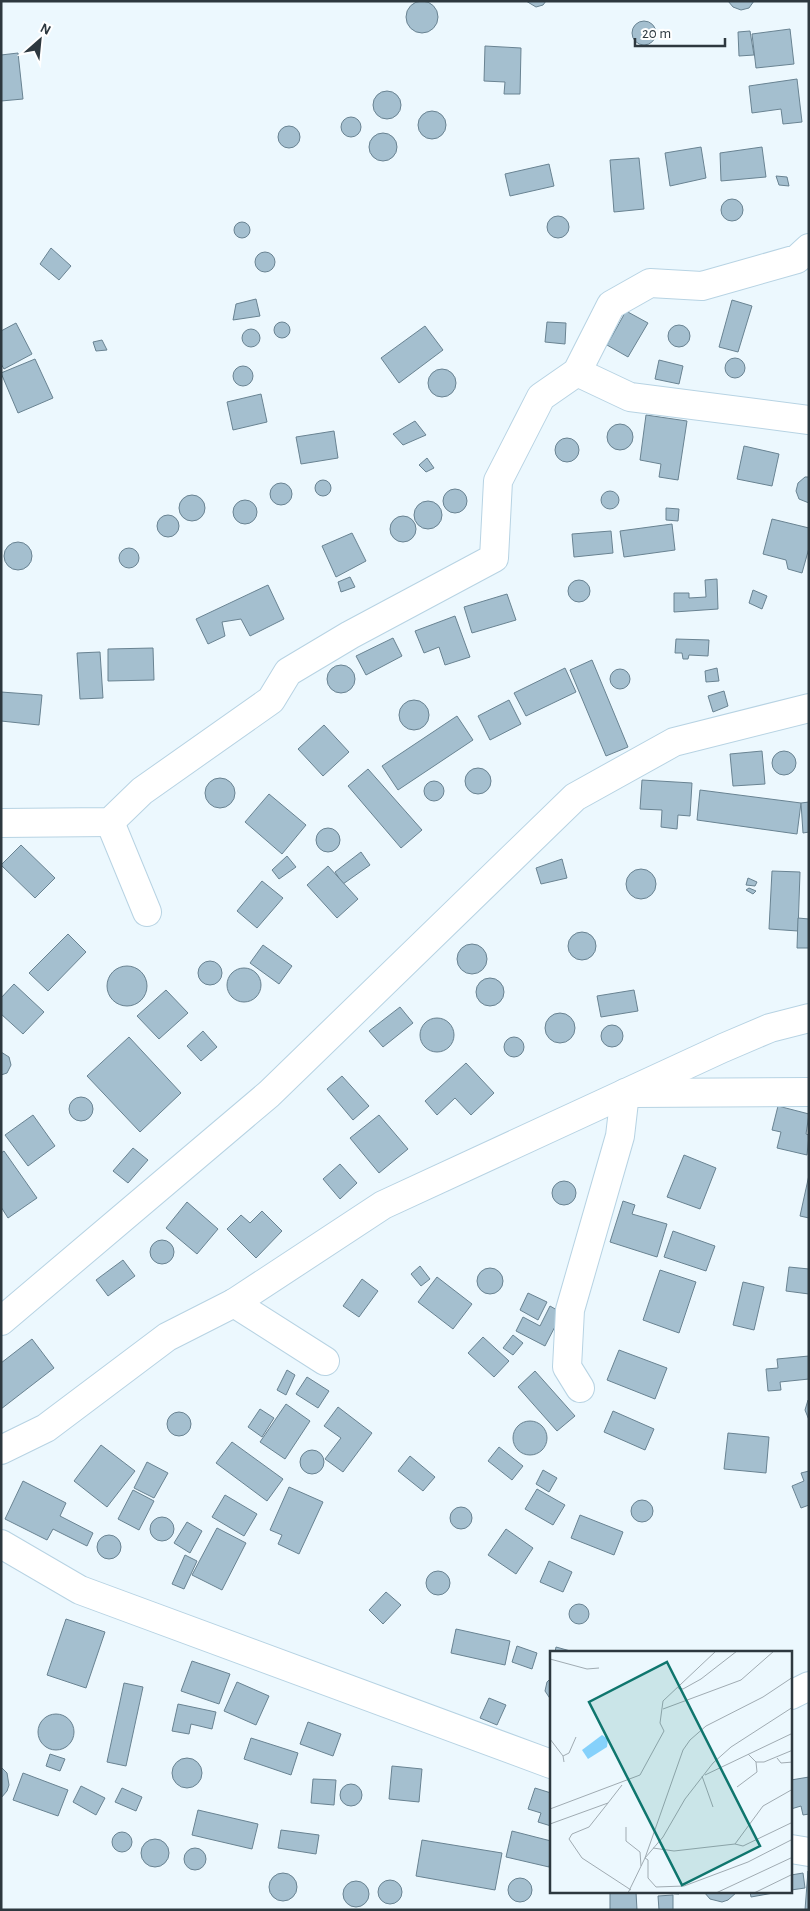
<svg xmlns="http://www.w3.org/2000/svg" width="810" height="1911" font-family="'Alegreya Sans',sans-serif">
<rect width="100%" height="100%" fill="#ecf8fe"/>
<g fill="#a4bfcf" stroke="#698392">
<circle cx="422" cy="17" r="16"/>
<path d="M526 1H546L543 5 536 7Z"/>
<path d="M728 1H754L749 8 741 10 733 7Z"/>
<circle cx="644" cy="33" r="12"/>
<path d="M790 29 794 64 756 68 752 34Z"/>
<path d="M750 31 754 55 739 56 738 32Z"/>
<path d="M485 46 521 48 520 94H504L505 82 484 81Z"/>
<path d="M18 53 23 99 1 101V55Z"/>
<path d="M797 79 802 122 783 124 781 109 752 113 749 86Z"/>
<circle cx="387" cy="105" r="14"/>
<circle cx="432" cy="125" r="14"/>
<circle cx="351" cy="127" r="10"/>
<circle cx="289" cy="137" r="11"/>
<circle cx="383" cy="147" r="14"/>
<path d="M701 147 706 178 670 186 665 153Z"/>
<path d="M762 147 766 177 721 181 720 153Z"/>
<path d="M639 158 644 209 614 212 610 160Z"/>
<path d="M549 164 554 186 510 196 505 174Z"/>
<path d="M776 176 787 177 789 186 779 185Z"/>
<circle cx="732" cy="210" r="11"/>
<circle cx="558" cy="227" r="11"/>
<circle cx="242" cy="230" r="8"/>
<path d="M51 248 71 266 59 280 40 264Z"/>
<circle cx="265" cy="262" r="10"/>
<path d="M256 299 260 316 233 320 236 304Z"/>
<path d="M732 300 752 306 738 352 719 347Z"/>
<path d="M626 311 648 323 628 357 607 345Z"/>
<circle cx="282" cy="330" r="8"/>
<path d="M547 322 566 323 565 344 545 342Z"/>
<path d="M16 323 32 354 4 369 1 364V331Z"/>
<circle cx="679" cy="336" r="11"/>
<path d="M425 326 443 350 399 383 381 358Z"/>
<circle cx="251" cy="338" r="9"/>
<path d="M102 340 107 350 96 351 93 342Z"/>
<circle cx="735" cy="368" r="10"/>
<path d="M35 359 53 398 18 413 1 373Z"/>
<path d="M659 360 683 366 679 384 655 379Z"/>
<circle cx="243" cy="376" r="10"/>
<circle cx="442" cy="383" r="14"/>
<path d="M261 394 267 422 233 430 227 402Z"/>
<path d="M646 415 687 421 678 480 659 477 661 464 640 460Z"/>
<path d="M415 421 426 435 403 445 393 434Z"/>
<circle cx="620" cy="437" r="13"/>
<path d="M334 431 338 458 301 464 296 437Z"/>
<circle cx="567" cy="450" r="12"/>
<path d="M744 446 779 454 772 486 737 479Z"/>
<path d="M427 458 434 468 426 472 419 465Z"/>
<path d="M805 477H809V503L799 499 796 491 798 483Z"/>
<circle cx="323" cy="488" r="8"/>
<circle cx="281" cy="494" r="11"/>
<circle cx="455" cy="501" r="12"/>
<circle cx="610" cy="500" r="9"/>
<circle cx="192" cy="508" r="13"/>
<circle cx="245" cy="512" r="12"/>
<circle cx="428" cy="515" r="14"/>
<path d="M666 508 679 509 678 521 666 520Z"/>
<circle cx="168" cy="526" r="11"/>
<circle cx="403" cy="529" r="13"/>
<path d="M772 519 809 528V548L802 573 788 569 786 560 763 554Z"/>
<path d="M672 524 675 550 624 557 620 531Z"/>
<path d="M611 531 613 553 574 557 572 534Z"/>
<path d="M352 533 366 561 336 577 322 546Z"/>
<circle cx="18" cy="556" r="14"/>
<circle cx="129" cy="558" r="10"/>
<path d="M350 577 355 587 341 592 338 582Z"/>
<path d="M717 579 718 609 674 612V593H689V598L706 597 705 580Z"/>
<circle cx="579" cy="591" r="11"/>
<path d="M268 585 284 619 250 636 241 619 222 622 225 636 208 644 196 619Z"/>
<path d="M753 590 767 596 762 609 749 603Z"/>
<path d="M507 594 516 620 472 633 464 607Z"/>
<path d="M455 616 470 657 445 665 439 647 424 653 415 631Z"/>
<path d="M393 638 402 656 366 675 356 656Z"/>
<path d="M676 639 709 640 708 656 689 655 688 659H683L682 653H675Z"/>
<path d="M153 648 154 680 108 681V649Z"/>
<path d="M100 652 103 698 80 699 77 653Z"/>
<path d="M592 660 628 747 606 756 570 670Z"/>
<circle cx="341" cy="679" r="14"/>
<path d="M565 668 576 692 526 716 514 693Z"/>
<path d="M717 668 719 681 706 682 705 671Z"/>
<circle cx="620" cy="679" r="10"/>
<path d="M724 691 728 706 713 712 708 696Z"/>
<path d="M1 692 42 695 39 725 1 721Z"/>
<path d="M509 700 521 724 490 740 478 716Z"/>
<circle cx="414" cy="715" r="15"/>
<path d="M457 716 473 740 398 790 382 766Z"/>
<path d="M324 725 349 752 323 776 298 749Z"/>
<path d="M762 751 765 784 733 786 730 754Z"/>
<circle cx="784" cy="763" r="12"/>
<circle cx="478" cy="781" r="13"/>
<path d="M368 769 422 830 401 848 348 786Z"/>
<circle cx="220" cy="793" r="15"/>
<path d="M642 780 692 783 690 816 678 815 677 829 661 827 662 810 640 809Z"/>
<circle cx="434" cy="791" r="10"/>
<path d="M700 790 801 803 797 834 697 820Z"/>
<path d="M269 794 306 825 282 854 245 822Z"/>
<path d="M809 802V832L803 833 801 803Z"/>
<circle cx="328" cy="840" r="12"/>
<path d="M21 845 55 878 35 898 1 865Z"/>
<path d="M361 852 370 865 343 884 335 872Z"/>
<path d="M287 856 296 867 279 879 272 870Z"/>
<path d="M562 859 567 878 541 884 536 868Z"/>
<path d="M328 866 358 899 337 918 307 885Z"/>
<circle cx="641" cy="884" r="15"/>
<path d="M772 871 800 872 798 931 769 929Z"/>
<path d="M748 878 757 882 755 886 746 885Z"/>
<path d="M262 881 283 898 257 928 237 911Z"/>
<path d="M749 888 756 891 753 894 746 890Z"/>
<path d="M798 918 809 919V948H797Z"/>
<circle cx="582" cy="946" r="14"/>
<path d="M68 934 86 952 48 991 29 973Z"/>
<circle cx="472" cy="959" r="15"/>
<path d="M263 945 292 966 279 984 250 963Z"/>
<circle cx="210" cy="973" r="12"/>
<circle cx="127" cy="986" r="20"/>
<circle cx="244" cy="985" r="17"/>
<circle cx="490" cy="992" r="14"/>
<path d="M14 984 44 1012 23 1034 1 1014V998Z"/>
<path d="M166 990 188 1013 159 1039 137 1016Z"/>
<path d="M634 990 638 1011 601 1017 597 996Z"/>
<path d="M400 1007 413 1023 383 1047 369 1031Z"/>
<circle cx="560" cy="1028" r="15"/>
<circle cx="437" cy="1035" r="17"/>
<circle cx="612" cy="1036" r="11"/>
<path d="M203 1031 217 1047 201 1061 187 1046Z"/>
<path d="M129 1037 181 1093 140 1132 87 1076Z"/>
<circle cx="514" cy="1047" r="10"/>
<path d="M1 1052 9 1057 11 1065 7 1073 1 1075Z"/>
<path d="M466 1063 494 1093 471 1115 455 1098 437 1115 425 1101Z"/>
<path d="M342 1076 369 1106 353 1120 327 1089Z"/>
<circle cx="81" cy="1109" r="12"/>
<path d="M778 1106 809 1114 806 1134 809 1135 807 1155 777 1148 781 1132 772 1130Z"/>
<path d="M33 1115 55 1146 28 1166 5 1135Z"/>
<path d="M379 1115 408 1149 379 1173 350 1138Z"/>
<path d="M133 1148 148 1160 128 1183 113 1171Z"/>
<path d="M4 1151 37 1198 8 1218 1 1207V1153Z"/>
<path d="M684 1155 716 1168 700 1209 667 1197Z"/>
<path d="M340 1164 357 1183 340 1199 323 1179Z"/>
<path d="M809 1175V1218L800 1216Z"/>
<circle cx="564" cy="1193" r="12"/>
<path d="M623 1201 635 1205 632 1214 667 1224 657 1257 610 1242Z"/>
<path d="M187 1202 218 1229 197 1254 166 1228Z"/>
<path d="M262 1211 282 1231 256 1258 227 1229 241 1215 250 1223Z"/>
<path d="M673 1231 715 1246 706 1271 664 1257Z"/>
<circle cx="162" cy="1252" r="12"/>
<path d="M123 1260 135 1276 108 1296 96 1280Z"/>
<path d="M420 1266 430 1279 421 1286 411 1274Z"/>
<path d="M789 1267 809 1269V1294L786 1291Z"/>
<circle cx="490" cy="1281" r="13"/>
<path d="M660 1270 696 1282 679 1333 643 1320Z"/>
<path d="M437 1277 472 1304 453 1329 418 1302Z"/>
<path d="M362 1279 378 1291 359 1317 343 1306Z"/>
<path d="M743 1282 764 1287 754 1330 733 1325Z"/>
<path d="M528 1293 547 1302 538 1320 520 1310Z"/>
<path d="M550 1306 562 1313 545 1346 516 1331 523 1317 540 1326Z"/>
<path d="M513 1335 523 1343 513 1355 503 1348Z"/>
<path d="M483 1337 509 1361 494 1377 468 1353Z"/>
<path d="M32 1339 54 1368 1 1409V1363Z"/>
<path d="M619 1350 667 1368 655 1399 607 1380Z"/>
<path d="M809 1356V1379L780 1382 781 1390 768 1391 766 1369 778 1368 777 1359Z"/>
<path d="M287 1370 295 1375 286 1395 277 1390Z"/>
<path d="M535 1371 575 1416 557 1431 518 1387Z"/>
<path d="M307 1377 329 1391 318 1408 296 1394Z"/>
<path d="M808 1400H809V1420L805 1410Z"/>
<path d="M286 1404 310 1421 285 1459 260 1442Z"/>
<path d="M338 1407 372 1433 343 1472 325 1459 341 1438 324 1426Z"/>
<path d="M260 1409 274 1418 262 1437 248 1427Z"/>
<path d="M613 1411 654 1429 645 1450 604 1432Z"/>
<circle cx="179" cy="1424" r="12"/>
<circle cx="530" cy="1438" r="17"/>
<path d="M728 1433 769 1437 766 1473 724 1469Z"/>
<path d="M232 1442 283 1479 267 1501 216 1463Z"/>
<path d="M101 1445 135 1471 107 1507 74 1481Z"/>
<path d="M499 1447 523 1466 512 1480 488 1461Z"/>
<circle cx="312" cy="1462" r="12"/>
<path d="M410 1456 435 1477 423 1491 398 1471Z"/>
<path d="M147 1462 168 1473 154 1498 134 1488Z"/>
<path d="M543 1470 557 1478 549 1492 536 1484Z"/>
<path d="M809 1471V1505L801 1508 792 1486 804 1481 801 1473Z"/>
<path d="M23 1481 66 1503 60 1516 93 1533 87 1546 53 1529 47 1540 5 1519Z"/>
<path d="M289 1487 323 1502 299 1554 278 1544 282 1535 270 1530Z"/>
<path d="M537 1489 565 1505 553 1525 525 1509Z"/>
<path d="M133 1490 154 1501 139 1530 118 1519Z"/>
<path d="M225 1495 257 1514 244 1536 212 1517Z"/>
<circle cx="642" cy="1511" r="11"/>
<circle cx="461" cy="1518" r="11"/>
<path d="M580 1515 623 1532 614 1555 571 1538Z"/>
<circle cx="162" cy="1529" r="12"/>
<path d="M187 1522 202 1531 190 1553 174 1543Z"/>
<path d="M217 1528 246 1543 222 1590 192 1575Z"/>
<path d="M506 1529 533 1548 516 1574 488 1555Z"/>
<circle cx="109" cy="1547" r="12"/>
<path d="M185 1555 197 1561 184 1589 172 1584Z"/>
<path d="M549 1561 572 1572 563 1592 540 1582Z"/>
<circle cx="438" cy="1583" r="12"/>
<path d="M386 1592 401 1605 383 1624 369 1610Z"/>
<circle cx="579" cy="1614" r="10"/>
<path d="M66 1619 105 1632 86 1688 47 1675Z"/>
<path d="M456 1629 510 1641 505 1665 451 1653Z"/>
<path d="M517 1646 537 1653 532 1669 512 1662Z"/>
<path d="M556 1647 574 1652H555Z"/>
<path d="M192 1661 230 1674 219 1704 181 1691Z"/>
<path d="M551 1678V1700L545 1691 547 1682Z"/>
<path d="M237 1682 269 1696 256 1725 224 1711Z"/>
<path d="M124 1683 143 1687 126 1766 107 1762Z"/>
<path d="M489 1698 506 1705 497 1725 480 1718Z"/>
<path d="M178 1704 216 1712 212 1729 191 1724 189 1734 172 1731Z"/>
<circle cx="56" cy="1732" r="18"/>
<path d="M308 1722 341 1734 333 1756 300 1744Z"/>
<path d="M251 1738 298 1753 291 1775 244 1759Z"/>
<path d="M50 1754 65 1759 60 1771 46 1766Z"/>
<circle cx="187" cy="1773" r="15"/>
<path d="M392 1766 422 1769 419 1802 389 1799Z"/>
<path d="M1 1767 7 1773 9 1785 7 1791 1 1798Z"/>
<path d="M23 1773 68 1790 58 1816 13 1800Z"/>
<path d="M809 1777V1814L803 1815 801 1806 791 1809V1780Z"/>
<path d="M313 1779 336 1780 334 1805 311 1803Z"/>
<circle cx="351" cy="1795" r="11"/>
<path d="M81 1786 105 1798 96 1815 73 1802Z"/>
<path d="M122 1788 142 1797 136 1811 115 1802Z"/>
<path d="M535 1788 551 1793V1826L538 1822 541 1813 528 1809Z"/>
<path d="M198 1810 258 1824 252 1849 192 1835Z"/>
<path d="M281 1830 319 1835 316 1854 278 1848Z"/>
<path d="M512 1831 551 1841V1857L549 1867 506 1857Z"/>
<circle cx="122" cy="1842" r="10"/>
<circle cx="155" cy="1853" r="14"/>
<path d="M422 1840 502 1853 495 1890 416 1876Z"/>
<circle cx="195" cy="1859" r="11"/>
<path d="M808 1871 809 1910H805Z"/>
<circle cx="283" cy="1887" r="14"/>
<path d="M803 1873 805 1888 791 1890V1875Z"/>
<circle cx="520" cy="1890" r="12"/>
<circle cx="390" cy="1892" r="12"/>
<circle cx="356" cy="1894" r="13"/>
<path d="M610 1892H636L637 1910H610Z"/>
<path d="M644 1892H679V1894Z"/>
<path d="M704 1892H737L728 1900 722 1902 710 1899Z"/>
<path d="M750 1892H779L751 1897Z"/>
<path d="M673 1895V1910H659L658 1896Z"/>
</g>
<g fill="none" stroke-linecap="round" stroke-linejoin="round">
<defs>
<g id="minor">
<path d="M577 372 630 397 809 420"/>
<path d="M110 822 147 912"/>
<path d="M1 823 110 822 142 791 271 700 288 672 350 635 494 558 498 481 541 397 577 372 611 305 650 283 702 286 797 259 809 248"/>
<path d="M634 1093 809 1092"/>
<path d="M234 1303 325 1361"/>
<path d="M1 1321 269 1094 575 797 674 742 809 708"/>
<path d="M580 1388 567 1367 570 1310 620 1136 625 1093"/>
<path d="M1 1450 46 1428 167 1337 234 1303 383 1205 723 1048 770 1028 809 1018"/>
<path d="M1 1544 80 1590 551 1764"/>
<path d="M791 1695 809 1686"/>
<path d="M791 1849 809 1852"/>
</g>
</defs>
<use href="#minor" stroke="#b7d3e3" stroke-width="30"/>
<use href="#minor" stroke="#fff" stroke-width="28"/>
</g>
<g transform="translate(550 1651)">
<rect width="242" height="242" fill="#ecf8fe"/>
<path d="M52 84 58 88 57 96 38 108 32 99Z" fill="#85d1fb"/>
<path fill="none" stroke="#a0abb2" stroke-width="1" d="M0 8 37 18 49 17M128 37 133 38 151 28 187 0M243 56 181 96 163 112 135 148 113 186 95 207 98 209V227L106 236 134 235 198 211 243 188M113 58 191 29 224 0M0 88 13 105 14 111M198 103 206 111H214L243 99M13 105 19 102 26 86M227 107 231 112 243 111M155 124 243 82M152 125 163 156M187 136 207 121 206 111M58 152 39 176 22 183 19 188 32 207 81 239M0 158 90 124 114 80 110 72 113 50 166 0M0 173 58 152 72 134M76 176V190L90 201 91 215M185 193 193 195 243 171M103 197 124 200 185 193 213 155 243 138M78 242 95 207 133 99 140 89 156 75 213 46 243 26M166 242 243 206M204 242 243 223"/>
<path fill="#0f766e" fill-opacity="0.15" stroke="#0f766e" stroke-width="2.5" d="M117 11 210 195 132 234 39 51Z"/>
<rect width="242" height="242" fill="none" stroke="#2d383f" stroke-width="2.5"/>
</g>
<rect width="810" height="1911" fill="none" stroke="#2d383f" stroke-width="5"/>
<g transform="translate(40 40) rotate(27)" stroke="#ffffff" stroke-width="4" paint-order="stroke">
<path d="M0-4L9 19L0 12L-9 19Z" fill="#2d383f"/>
<text y="-8" font-size="14" font-weight="bold" text-anchor="middle" fill="#2d383f">N</text>
</g>
<path d="M635 38v8h90v-8" fill="none" stroke="#2d383f" stroke-width="2.5"/>
<text x="642" y="38" font-size="15" fill="#2d383f" stroke="#ffffff" stroke-width="4" paint-order="stroke">20 m</text>
</svg>
